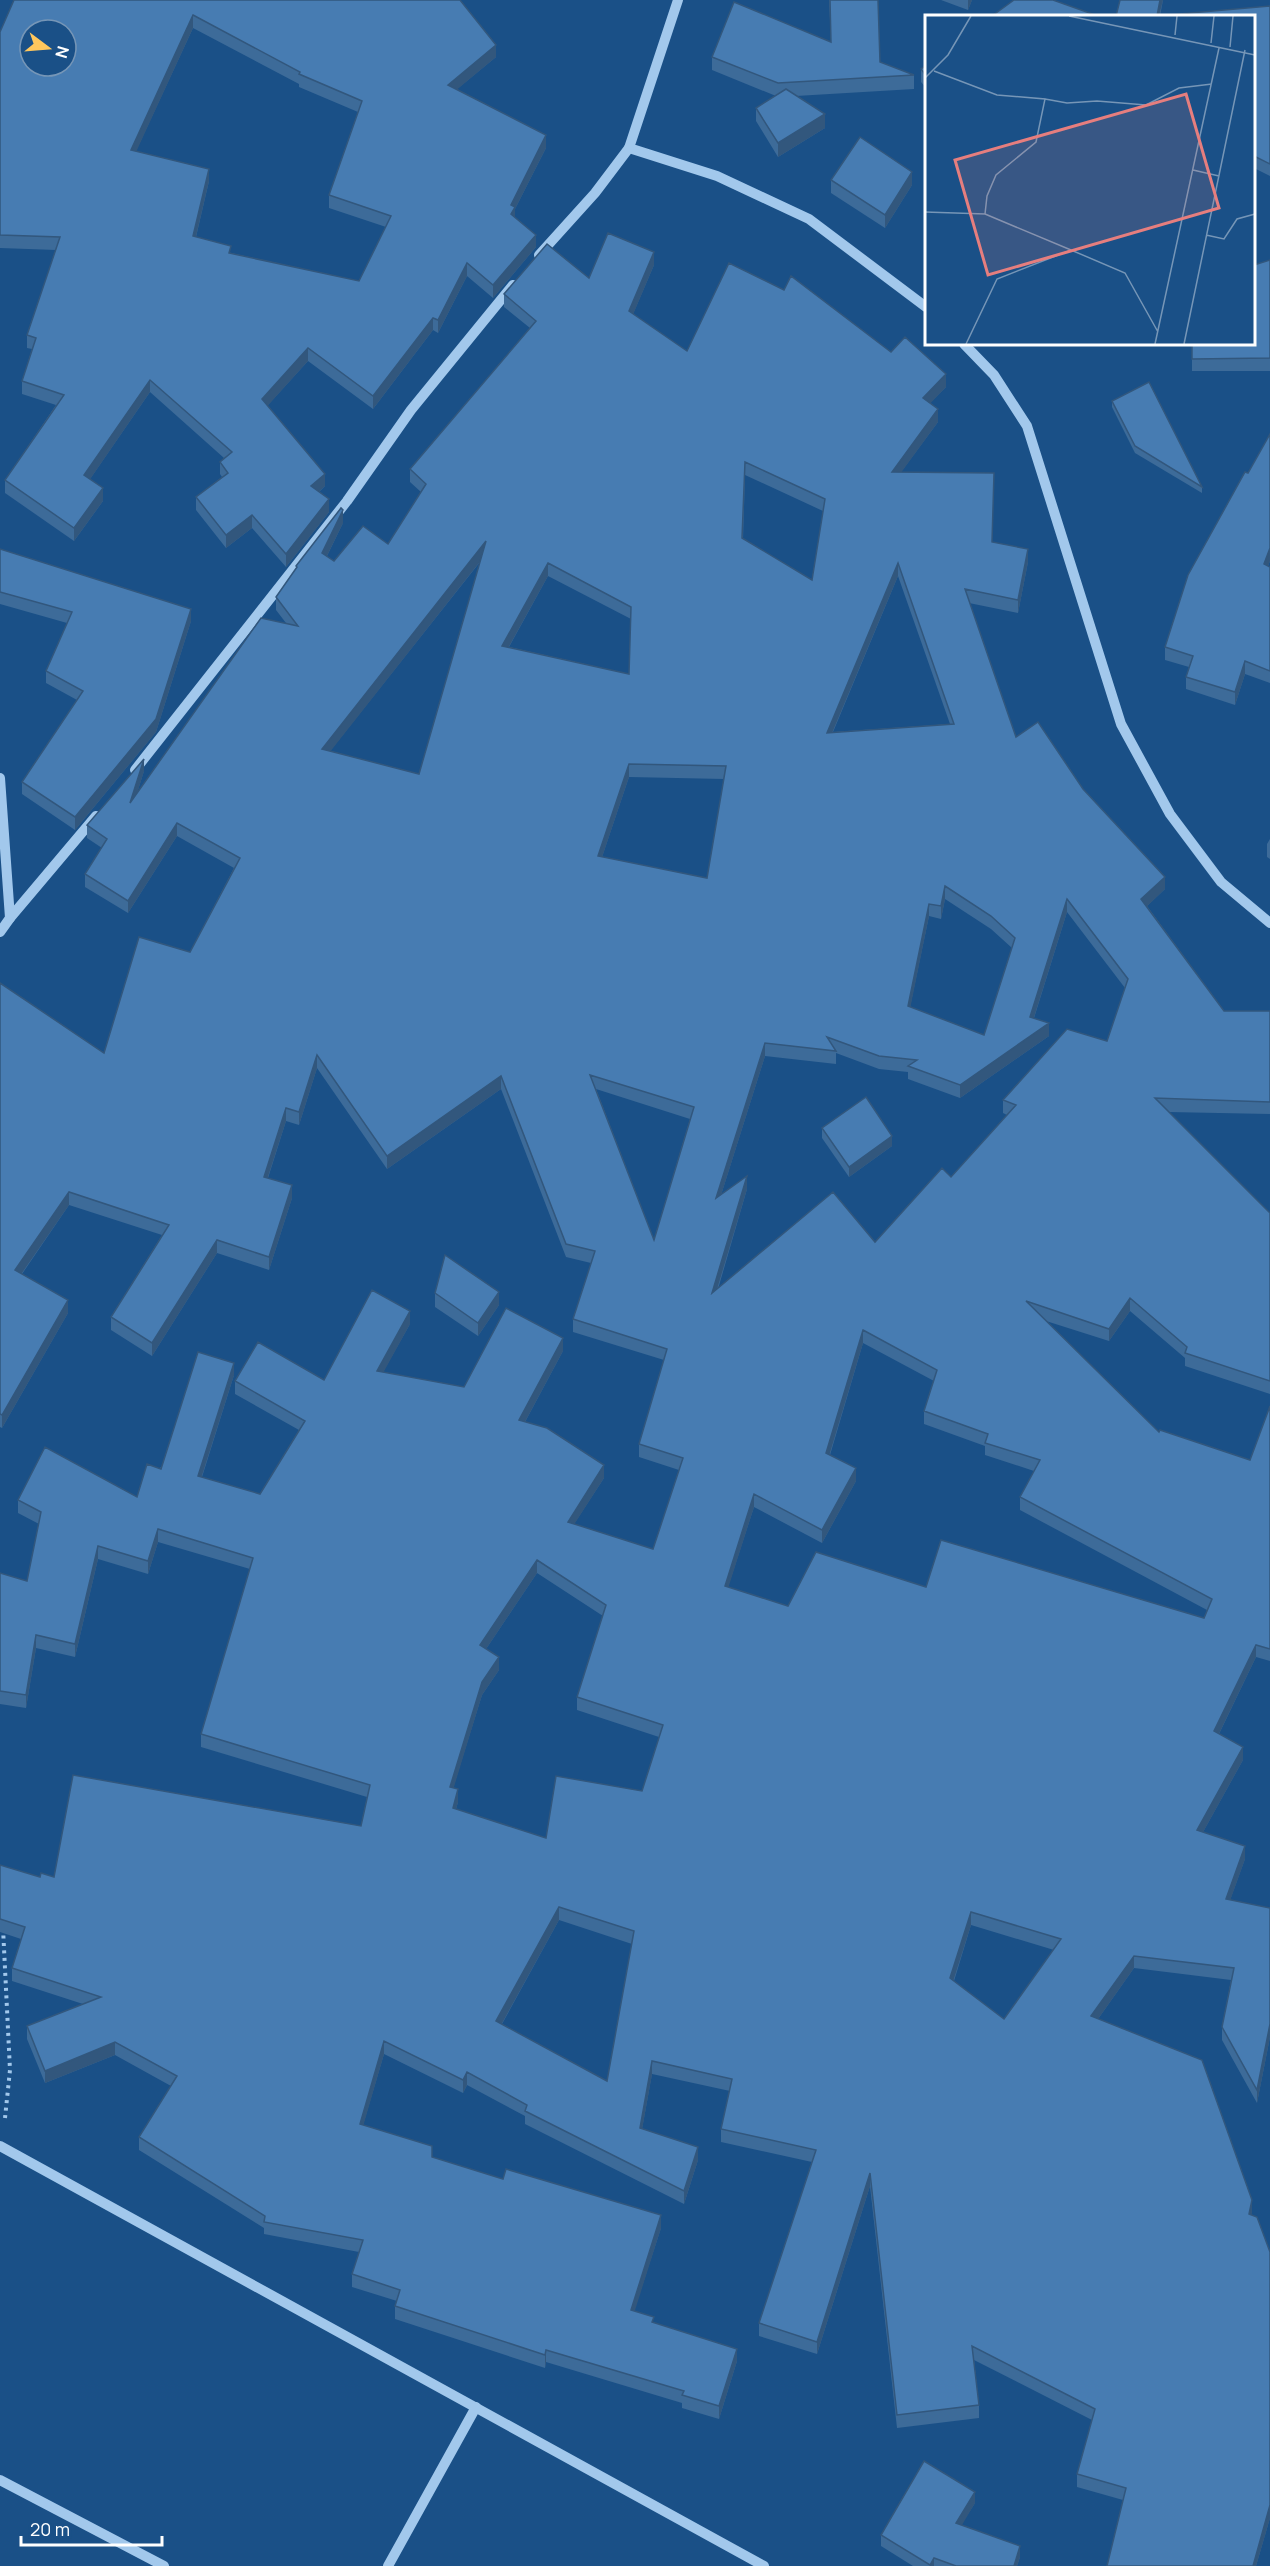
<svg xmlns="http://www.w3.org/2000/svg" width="1270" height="2566" font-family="Manrope,sans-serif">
<rect width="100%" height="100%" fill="#1a5087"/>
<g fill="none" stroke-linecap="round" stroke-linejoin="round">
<path stroke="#a2c8ec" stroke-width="4" stroke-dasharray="3 4.5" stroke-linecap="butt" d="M3 1928 10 2070 5 2118"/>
<g stroke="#a2c8ec" stroke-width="10">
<path d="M678 0 629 148 717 176 809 219 926 307"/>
<path d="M539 255 595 193 629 148"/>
<path d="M964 344 994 375 1027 426 1121 724 1170 814 1221 882 1270 923"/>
<path d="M135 770 347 501 411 410 513 285"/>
<path d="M0 778 10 918 0 932"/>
<path d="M10 918 96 816"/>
<path d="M0 2146 764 2566"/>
<path d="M0 2480 164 2566"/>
<path d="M388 2566 476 2407"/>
</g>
</g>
<g fill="#3d6b99" fill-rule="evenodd">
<path d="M14 0 461 2 496 57 457 89 546 148 515 209V217L536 247 493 298 467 276 438 333 433 330 373 409 308 361 267 406 325 486 319 492 329 512 286 567 252 528 226 548 196 510V497L222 477 220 474V462L224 458 150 392 90 479 103 501 74 541 5 493V480L56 405 22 394V381L32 349 27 348V335L56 250 0 248V32ZM193 28 299 84V87L358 112 329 195V208L386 227 359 281 231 253 196 237 209 181 136 151Z"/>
<path d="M829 0H878L880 62 914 75V89L796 96 825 128 778 157 756 121V108L776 96 712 70V57L831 42Z"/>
<path d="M941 0H972L968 10Z"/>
<path d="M1120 0H1163L1160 16 1270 6V176L1254 168V16H1116Z"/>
<path d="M927 65V89L921 82V69Z"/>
<path d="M831 180 912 185 885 228 831 193Z"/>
<path d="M1270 260V371H1192V344Z"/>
<path d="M654 265 633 314 687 351 891 352 946 387 930 403 938 422 901 472 992 542 1028 562 1018 613 969 603 1016 737 1083 789 1165 889 1147 906 1224 1011H1270V1114L1168 1112 1270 1213V1394L1185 1366V1358L1130 1311 1109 1341 1046 1321 1159 1432 1250 1460 1270 1406V1661L1256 1657 1219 1734 1243 1760 1203 1832 1245 1859 1230 1900 1270 1908V2037L1257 2103 1222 2040V2027L1231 1980 1134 1968 1098 2019 1251 2215 1270 2252V2518L1256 2566 1123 2500 1077 2487V2474L1092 2420 974 2360 979 2405V2418L897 2428 870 2186 817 2354 759 2336V2323L812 2162 721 2142V2129L730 2091 652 2074 642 2129 698 2160 684 2204 525 2124V2116L467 2085 463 2093 384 2054 363 2125 432 2157 661 2228 634 2311 654 2323 737 2361 719 2419 682 2408V2403L546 2362 545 2368 395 2319V2306L397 2301 352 2287V2274L359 2252 264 2234V2228L139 2150V2137L171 2086 115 2055 45 2083 27 2039V2026L83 2004 12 1981V1968L21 1939 0 1932V1865L40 1877H54L361 1826 367 1797 201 1747V1734L250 1569 158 1542 148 1574 98 1559 75 1657 36 1648 26 1708 0 1704V1573L27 1581 39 1524 18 1513V1500L137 1497 234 1375 202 1477 260 1494 299 1430 235 1394V1381L324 1380 410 1324 383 1372 464 1387 563 1351 525 1422 604 1478 574 1524 653 1549 679 1470 639 1457V1444L664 1360 573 1332V1319L591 1263 566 1257 501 1089 387 1169 317 1068 299 1125 286 1121 268 1178 292 1198 269 1270 217 1253 152 1356 111 1330V1317L162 1235 69 1205 22 1274 68 1313 2 1428 0 1427V983L104 1053 190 952 234 868 177 836 128 913 85 887V874L102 848 87 838V825L144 771 137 793 286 623 276 610V597L296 569V566L343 523 327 556 334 561 388 544 421 492 410 482V469L530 328 504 307V294ZM745 475 823 511 812 580 743 539ZM480 562 419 774 330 751ZM548 576 631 619 629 674 509 647ZM898 576 950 724 833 732ZM629 777 724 779 707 878 602 857ZM945 899 991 929 1012 948 984 1035 910 1007 929 916 941 919ZM1067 912 1125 988 1107 1041 1003 1100V1113L1007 1115 951 1177 875 1242 718 1289 747 1189 721 1195 765 1056 836 1064V1053L879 1069 908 1072V1079L960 1098 1049 1036 1034 1018ZM596 1089 690 1119 654 1240ZM863 1343 934 1381 924 1411V1424L985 1446V1455L1034 1471 1020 1497V1510L1207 1610 1204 1618 926 1587 788 1606 728 1587 754 1507 822 1543 856 1481 830 1455ZM537 1573 603 1616 577 1697V1710L659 1737 642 1791 546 1838 456 1809 458 1802 453 1788 482 1695 499 1670 486 1649ZM559 1920 632 1944 607 2081 502 2024ZM971 1925 1054 1950 1004 2019 954 1981Z"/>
<path d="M1112 401 1202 487V493L1135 453 1112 407Z"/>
<path d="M1270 434V561L1268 566 1270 567V683L1245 674 1235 705 1186 689V677L1189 667 1165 660V647L1248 473Z"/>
<path d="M0 549 191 621 156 732 75 830 22 794V782L77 700 46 683V671L67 623 0 604Z"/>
<path d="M1270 839V859L1267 857V844Z"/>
<path d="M822 1128 892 1146 849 1177 822 1138Z"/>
<path d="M435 1293 499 1305 478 1336 435 1307Z"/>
<path d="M975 2503 961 2525 1020 2557 1017 2566H913L881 2546V2535Z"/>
</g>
<g fill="#32577d">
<path d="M968 0H972L968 10Z"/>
<path d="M1160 0H1163L1159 16H1157Z"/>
<path d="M193 15V28L131 163V150Z"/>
<path d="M496 45V57L448 97V85Z"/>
<path d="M825 114V128L778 157V143Z"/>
<path d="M546 135V148L515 209V220L511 227V205Z"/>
<path d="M209 169V181L193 249V236Z"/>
<path d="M912 172V185L885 228V215Z"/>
<path d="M536 235V247L493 298V285Z"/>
<path d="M654 252V265L629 324V311Z"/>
<path d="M467 263V276L438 333V320Z"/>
<path d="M433 318V330L373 409V396Z"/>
<path d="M308 348V361L262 412V399Z"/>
<path d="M946 374V387L923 411V398Z"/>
<path d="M150 380V392L84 488V475Z"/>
<path d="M938 409V422L892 485V472Z"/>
<path d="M325 474V486L311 499V486Z"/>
<path d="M103 488V501L74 541V528Z"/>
<path d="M329 499V512L286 567V554Z"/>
<path d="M343 510V523L322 566V553Z"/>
<path d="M252 515V528L226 548V535Z"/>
<path d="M486 541V554L322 762V749Z"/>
<path d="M1270 548V561L1264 576V564Z"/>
<path d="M1028 549V562L1018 613V600Z"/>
<path d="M548 563V576L502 659V646Z"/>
<path d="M898 563V576L827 745V733Z"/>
<path d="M191 609V621L156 732 75 830V817Z"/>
<path d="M1245 661V674L1235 705V692Z"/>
<path d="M144 759V771L130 816V803Z"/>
<path d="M629 764V777L598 869V856Z"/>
<path d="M177 823V836L128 913V901Z"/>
<path d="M1165 877V889L1141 912V899Z"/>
<path d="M945 886V899L941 919V906Z"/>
<path d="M1067 899V912L1030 1030V1017Z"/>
<path d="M929 904V916L908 1019V1006Z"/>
<path d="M1049 1023V1036L960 1098V1085Z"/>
<path d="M765 1043V1056L716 1211V1198Z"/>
<path d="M317 1055V1068L299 1125V1112Z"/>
<path d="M501 1076V1089L387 1169V1156Z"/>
<path d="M286 1108V1121L264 1189V1177Z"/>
<path d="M892 1136V1146L849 1177V1167Z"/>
<path d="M747 1176V1189L712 1306V1293Z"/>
<path d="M292 1185V1198L269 1270V1257Z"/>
<path d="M69 1192V1205L15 1283V1270Z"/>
<path d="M217 1240V1253L152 1356V1343Z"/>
<path d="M499 1292V1305L478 1336V1323Z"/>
<path d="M1130 1298V1311L1109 1341V1329Z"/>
<path d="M68 1300V1313L2 1428V1415Z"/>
<path d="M410 1311V1324L377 1384V1371Z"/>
<path d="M863 1330V1343L826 1466V1453Z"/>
<path d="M563 1338V1351L519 1433V1420Z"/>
<path d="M234 1363V1375L198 1488V1476Z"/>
<path d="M604 1465V1478L568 1534V1522Z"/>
<path d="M856 1468V1481L822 1543V1530Z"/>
<path d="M754 1494V1507L725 1598V1586Z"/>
<path d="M158 1529V1542L148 1574V1561Z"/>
<path d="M98 1546V1559L75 1657V1644Z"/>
<path d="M537 1560V1573L480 1658V1645Z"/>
<path d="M36 1635V1648L26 1708V1695Z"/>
<path d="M1256 1645V1657L1214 1744V1731Z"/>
<path d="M499 1657V1670L482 1695 450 1800V1787L482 1682Z"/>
<path d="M1243 1747V1760L1197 1843V1830Z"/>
<path d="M458 1789V1802L453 1821V1808Z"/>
<path d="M1245 1846V1859L1226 1912V1899Z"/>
<path d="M559 1907V1920L496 2034V2021Z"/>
<path d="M971 1912V1925L950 1991V1978Z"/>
<path d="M1134 1956V1968L1091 2029V2016Z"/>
<path d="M1270 2024V2037L1257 2103V2090Z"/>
<path d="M384 2041V2054L360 2137V2124Z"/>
<path d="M115 2042V2055L45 2083V2071Z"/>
<path d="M652 2061V2074L640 2141V2128Z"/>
<path d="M467 2072V2085L463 2093V2080Z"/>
<path d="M698 2147V2160L684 2204V2191Z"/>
<path d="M870 2173V2186L817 2354V2342Z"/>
<path d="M1252 2200V2213L1249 2227V2214Z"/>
<path d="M661 2215V2228L631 2323V2310Z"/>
<path d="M737 2349V2361L719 2419V2406Z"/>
<path d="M546 2350V2362L545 2368V2355Z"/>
<path d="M975 2492V2503L956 2535V2523Z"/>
<path d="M1270 2505V2518L1256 2566H1253Z"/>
<path d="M1020 2546V2557L1017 2566H1014Z"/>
<path d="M934 2558V2566H930V2565Z"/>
</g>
<g fill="#477cb2" stroke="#32577d" stroke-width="1.5" fill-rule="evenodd">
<path d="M14 0H460L496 45 448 85 546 135 511 205 515 207 511 214 536 235 493 285 467 263 438 320 433 318 373 396 308 348 262 399 325 474 311 486 329 499 286 554 252 515 226 535 196 497 228 473 220 462 232 452 150 380 84 475 103 488 74 528 5 480 64 395 22 381 36 338 27 335 60 237 0 235V32ZM193 15 300 72 299 74 362 101 329 195 391 216 359 281 229 253 231 246 193 236 209 169 131 150ZM30 30H66V66H30Z"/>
<path d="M830 0H878L880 62 914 75 778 83 712 57 734 2 831 42Z"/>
<path d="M1014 0H1053L1098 16H992Z"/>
<path d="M1120 0H1160L1157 16 1270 6V164L1254 156V16H1116Z"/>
<path d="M927 65V77L921 69Z"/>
<path d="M786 89 825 114 778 143 756 108Z"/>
<path d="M860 137 912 172 885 215 831 180Z"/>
<path d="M608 233 654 252 629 311 687 351 729 263 784 290 791 276 891 352 905 337 946 374 923 398 938 409 892 472 994 473 992 542 1028 549 1018 600 965 589 1016 737 1038 722 1083 789 1165 877 1141 899 1224 1011H1270V1102L1155 1098 1270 1213V1381L1185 1353 1187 1347 1130 1298 1109 1329 1026 1301 1159 1432 1160 1430 1250 1460 1270 1406V1649L1256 1645 1214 1731 1243 1747 1197 1830 1245 1846 1226 1899 1270 1908V2024L1257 2090 1222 2027 1234 1968 1134 1956 1091 2016 1202 2060 1252 2200 1249 2214 1257 2217 1270 2252V2505L1253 2566H1107L1126 2488 1077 2474 1095 2409 972 2346 979 2405 897 2415 870 2173 817 2342 759 2323 816 2150 721 2129 732 2079 652 2061 640 2128 698 2147 684 2191 525 2111 527 2105 467 2072 463 2080 384 2041 360 2124 432 2146V2157L503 2179 506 2169 661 2215 631 2310 654 2317 652 2322 737 2349 719 2406 682 2395 684 2391 546 2350 545 2355 395 2306 400 2290 352 2274 363 2240 264 2222 265 2216 139 2137 177 2076 115 2042 45 2071 27 2026 101 1997 12 1968 25 1927 0 1919V1865L40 1877 41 1873 54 1877 73 1775 361 1826 370 1785 201 1734 253 1558 158 1529 148 1561 98 1546 75 1644 36 1635 26 1695 0 1691V1573L27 1581 41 1512 18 1500 45 1447 137 1497 147 1464 161 1469 198 1352 234 1363 198 1476 260 1494 305 1421 235 1381 258 1342 324 1380 372 1290 410 1311 377 1371 464 1387 506 1308 563 1338 519 1420 547 1428 604 1465 568 1522 653 1549 683 1458 639 1444 667 1349 573 1319 595 1251 566 1244 501 1076 387 1156 317 1055 299 1112 286 1108 264 1177 292 1185 269 1257 217 1240 152 1343 111 1317 169 1225 69 1192 15 1270 68 1300 2 1415 0 1414V983L104 1053 139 937 190 952 240 858 177 823 128 901 85 874 107 839 87 825 144 759 130 803 261 618 298 626 276 597 297 567 296 566 341 508 343 510 322 553 334 561 363 526 388 544 426 484 410 469 536 321 504 294 547 244 589 278ZM745 462 825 499 812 580 742 538ZM486 541 419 774 322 749ZM548 563 631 607 629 674 502 646ZM898 563 954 724 827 733ZM629 764 726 766 707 878 598 856ZM945 886 991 916 1015 938 984 1035 908 1006 929 904 941 906ZM1067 899 1128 979 1107 1041 1067 1029 1003 1100 1016 1105 951 1177 942 1168 875 1242 833 1192 712 1293 747 1176 716 1198 765 1043 836 1051 827 1037 879 1056 917 1060 908 1066 960 1085 1049 1023 1030 1017ZM590 1075 694 1107 654 1240ZM863 1330 937 1370 924 1411 988 1434 985 1443 1040 1460 1020 1497 1212 1599 1204 1618 941 1540 926 1587 816 1552 788 1606 725 1586 754 1494 822 1530 856 1468 826 1453ZM537 1560 606 1605 577 1697 663 1725 642 1791 556 1776 546 1838 453 1808 458 1789 450 1787 482 1682 499 1657 480 1645ZM559 1907 634 1931 607 2081 496 2021ZM971 1912 1061 1939 1004 2019 950 1978Z"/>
<path d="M1270 260V358L1192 359V344H1254V265Z"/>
<path d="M1149 382 1202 487 1135 446 1112 401Z"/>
<path d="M1270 434V548L1264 564 1270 567V671L1245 661 1235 692 1186 677 1193 656 1165 647 1188 575 1245 472 1248 473Z"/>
<path d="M0 549 191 609 156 719 75 817 22 782 83 691 46 671 72 612 0 592Z"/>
<path d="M866 1097 892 1136 849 1167 822 1128Z"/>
<path d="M445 1255 499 1292 478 1323 435 1293Z"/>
<path d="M924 2461 975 2492 956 2523 1020 2546 1014 2566H956L934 2558 930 2565 881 2535Z"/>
</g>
<g transform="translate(925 15)">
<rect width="330" height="330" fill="#1a5087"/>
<path fill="none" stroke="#7696b7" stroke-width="1.5" d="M144 1 330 40M250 20 252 1M286 28 289 1M305 32 308 1M0 63 23 40 46 1M120 84 142 88 172 86 221 90 254 73 287 69M268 155 294 161M0 197 60 199 62 181 71 160 111 127 120 84 72 80 9 56M60 199 146 235M281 220 299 224 312 204 330 199M41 329 72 264 146 235 200 258 233 317M230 329 294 33M259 329 320 35"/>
<path fill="#e67e7e" fill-opacity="0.15" stroke="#e67e7e" stroke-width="3" d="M261 79 294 193 63 260 30 145Z"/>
<rect width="330" height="330" fill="none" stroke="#fff" stroke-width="3"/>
</g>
<g transform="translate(48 48) rotate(106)"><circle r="28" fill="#1a5087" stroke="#7696b7" stroke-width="1.5"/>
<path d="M0-4.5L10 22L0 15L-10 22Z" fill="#ffc75d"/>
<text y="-9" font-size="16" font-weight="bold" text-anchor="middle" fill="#ffffff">N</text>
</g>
<path d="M21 2536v9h141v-9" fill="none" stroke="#ffffff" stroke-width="3"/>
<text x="30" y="2536" font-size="18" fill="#ffffff" stroke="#1a5087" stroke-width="4.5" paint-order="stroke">20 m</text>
</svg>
